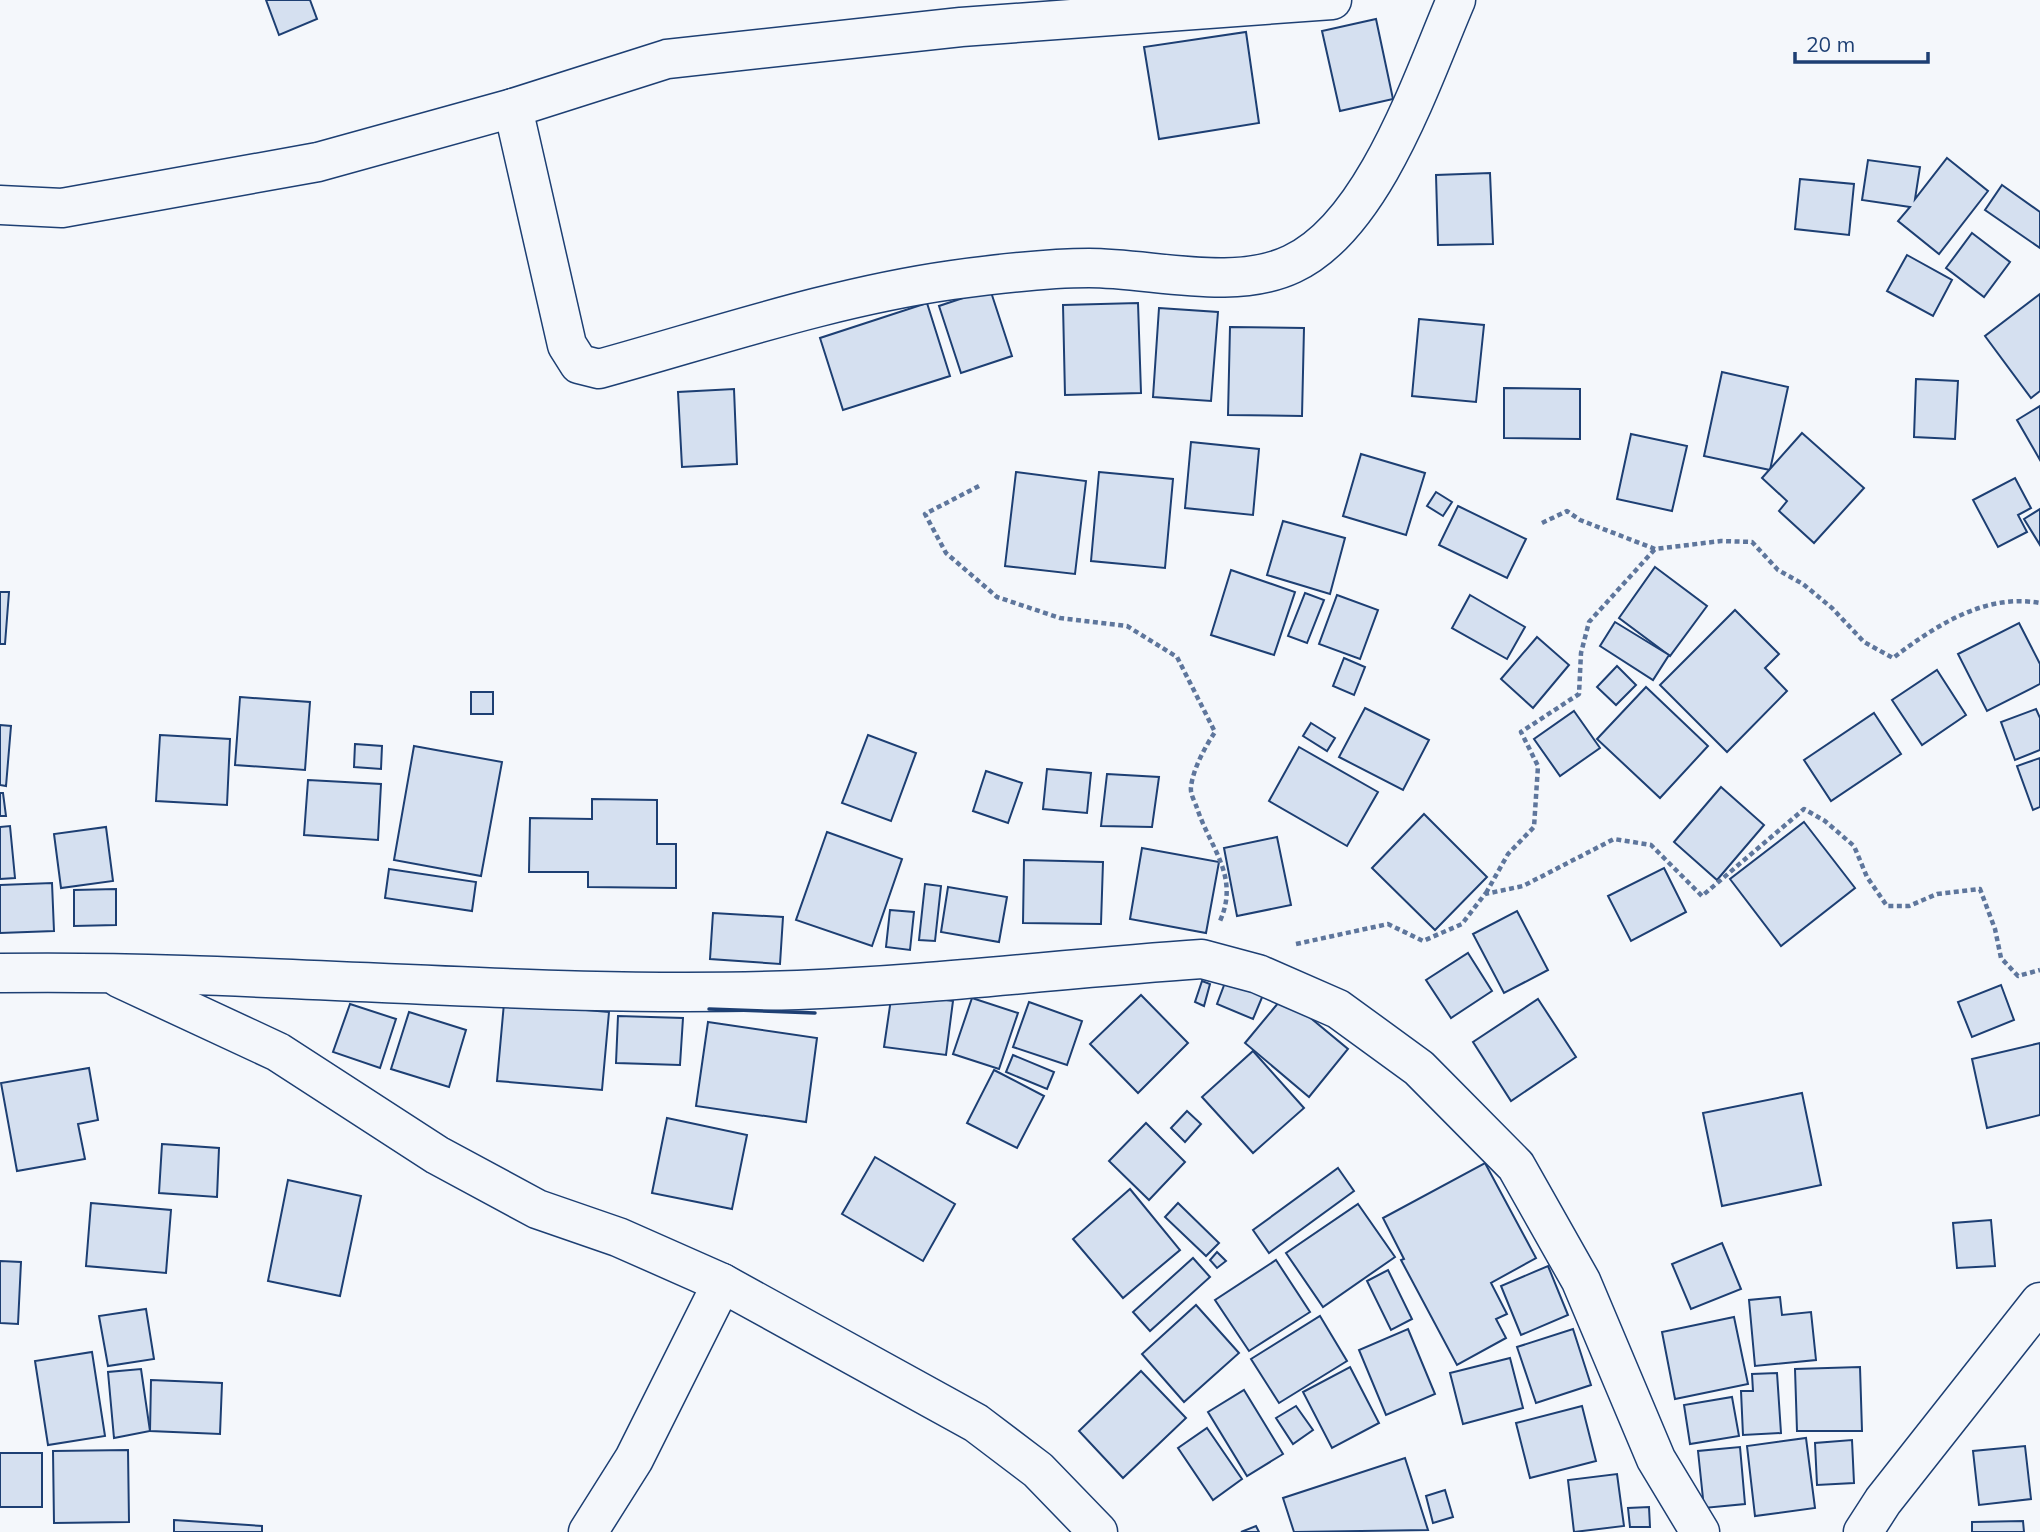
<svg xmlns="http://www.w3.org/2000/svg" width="2040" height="1532" font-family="Mulish,sans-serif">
<rect width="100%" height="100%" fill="#f4f7fb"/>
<g fill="#d5e0f0" stroke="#1d3f73" stroke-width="2">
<path d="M266 0H310L317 19 279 35Z"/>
<path d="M1376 19 1393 99 1340 111 1322 31Z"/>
<path d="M1246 32 1259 123 1159 139 1144 47Z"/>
<path d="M1947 158 1988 191 1939 254 1898 221 1910 207 1862 200 1868 160 1920 167 1915 199Z"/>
<path d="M1490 173 1493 244 1438 245 1436 175Z"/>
<path d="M1800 179 1854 184 1849 235 1795 229Z"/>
<path d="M2002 185 2040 212V248L1985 210Z"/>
<path d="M1972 233 2010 262 1984 297 1946 268Z"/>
<path d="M1907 255 1952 280 1933 316 1887 291Z"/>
<path d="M990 289 1012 356 961 373 939 306Z"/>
<path d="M2040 294V391L2031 398 1985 336Z"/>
<path d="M927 303 950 376 843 410 820 338Z"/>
<path d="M1138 303 1141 393 1065 395 1063 305Z"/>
<path d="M1159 308 1218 312 1211 401 1153 397Z"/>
<path d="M1419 319 1484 325 1476 402 1412 396Z"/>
<path d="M1230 327 1304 328 1302 416 1228 415Z"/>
<path d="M1722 372 1788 387 1770 470 1704 456Z"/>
<path d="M1916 379 1958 381 1955 439 1914 437Z"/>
<path d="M1504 388 1580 389V439L1504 438Z"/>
<path d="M734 389 737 464 682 467 678 392Z"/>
<path d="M2040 406V460L2017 420Z"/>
<path d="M1802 433 1864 488 1814 543 1779 511 1787 501 1762 478Z"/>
<path d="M1631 434 1687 446 1672 511 1617 499Z"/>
<path d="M1191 442 1259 449 1253 515 1185 508Z"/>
<path d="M1361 454 1425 473 1406 535 1343 516Z"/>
<path d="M1016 472 1086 481 1075 574 1005 566Z"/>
<path d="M1099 472 1173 479 1165 568 1091 561Z"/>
<path d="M2015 478 2031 508 2018 515 2027 532 1998 547 1973 500Z"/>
<path d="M1436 492 1452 502 1443 516 1427 506Z"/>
<path d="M1458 506 1526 539 1507 578 1439 545Z"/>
<path d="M2040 509V545L2024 519Z"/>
<path d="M1283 521 1345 538 1330 594 1267 575Z"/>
<path d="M1655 567 1707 606 1670 656 1619 618Z"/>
<path d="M1231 570 1295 592 1274 655 1211 635Z"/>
<path d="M0 592H9L5 644H0Z"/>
<path d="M1305 593 1324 600 1307 643 1288 636Z"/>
<path d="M1337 595 1378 610 1360 659 1319 644Z"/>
<path d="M1470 595 1525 627 1507 659 1452 628Z"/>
<path d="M1735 610 1779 654 1765 668 1787 691 1727 752 1660 685Z"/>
<path d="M1615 622 1669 655 1653 680 1600 646Z"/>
<path d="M2019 623 2040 664V684L1987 711 1958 654Z"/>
<path d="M1537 637 1569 665 1533 708 1501 679Z"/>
<path d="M1344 658 1365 667 1354 695 1333 686Z"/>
<path d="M1617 666 1636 685 1616 705 1597 687Z"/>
<path d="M1937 670 1966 715 1922 745 1892 700Z"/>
<path d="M1646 687 1708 746 1660 798 1597 739Z"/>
<rect x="471" y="692" width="22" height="22"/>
<path d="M240 697 310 702 305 770 235 765Z"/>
<path d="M1365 708 1429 740 1403 790 1339 757Z"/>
<path d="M2036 709 2040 718V750L2015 760 2001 722Z"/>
<path d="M1574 711 1600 748 1560 776 1534 739Z"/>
<path d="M1874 713 1901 754 1831 801 1804 760Z"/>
<path d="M1311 723 1335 738 1327 751 1303 736Z"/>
<path d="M0 725 11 726 6 786 0 785Z"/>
<path d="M160 735 230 739 227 805 156 801Z"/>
<path d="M868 735 916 753 891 821 842 803Z"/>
<path d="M355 744 382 746 381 769 354 767Z"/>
<path d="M414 746 502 762 481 876 394 860Z"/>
<path d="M1299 747 1378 792 1347 846 1269 801Z"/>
<path d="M2040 758V807L2033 810 2017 766Z"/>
<path d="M1047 769 1091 773 1087 813 1043 809Z"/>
<path d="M986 771 1022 783 1008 823 973 811Z"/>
<path d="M1107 774 1159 777 1152 827 1101 826Z"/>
<path d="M308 780 381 784 378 840 304 835Z"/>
<path d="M1721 787 1764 825 1717 880 1674 842Z"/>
<path d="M0 793H3L6 816H0Z"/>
<path d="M592 799 657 800V844H676V888L588 887V872H529L530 818 592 819Z"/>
<path d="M1424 814 1487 877 1435 930 1372 868Z"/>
<path d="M1804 822 1855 888 1781 946 1730 879Z"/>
<path d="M10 826 15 878 0 879V827Z"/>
<path d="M106 827 113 881 61 888 54 834Z"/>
<path d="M827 832 902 859 872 946 796 920Z"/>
<path d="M1277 837 1291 905 1237 916 1224 848Z"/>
<path d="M1142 848 1219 862 1206 933 1130 919Z"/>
<path d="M1024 860 1103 862 1101 924 1023 923Z"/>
<path d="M1664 868 1686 912 1631 941 1608 896Z"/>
<path d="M389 869 476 882 472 911 385 898Z"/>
<path d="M52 883 54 931 0 933V885Z"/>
<path d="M925 884 941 886 935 941 919 940Z"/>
<path d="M948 887 1007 897 999 942 941 932Z"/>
<path d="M116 889V925L74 926V890Z"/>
<path d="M890 910 914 912 910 950 886 947Z"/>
<path d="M1517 911 1548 970 1504 993 1473 934Z"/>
<path d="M713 913 783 917 780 964 710 959Z"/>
<path d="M1468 953 1492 991 1451 1018 1426 980Z"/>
<path d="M1226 980 1263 995 1253 1019 1217 1004Z"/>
<path d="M1202 981 1210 984 1204 1006 1195 1002Z"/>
<path d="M2001 985 2014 1020 1972 1037 1958 1002Z"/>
<path d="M892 992 953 1001 946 1055 884 1047Z"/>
<path d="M1141 995 1188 1043 1138 1093 1090 1044Z"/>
<path d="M1284 996 1348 1049 1309 1097 1245 1043Z"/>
<path d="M972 998 1018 1013 999 1069 953 1054Z"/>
<path d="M1538 999 1576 1057 1511 1101 1473 1042Z"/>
<path d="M1029 1002 1082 1021 1067 1065 1013 1047Z"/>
<path d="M504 1003 609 1012 602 1090 497 1081Z"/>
<path d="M350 1004 396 1019 380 1068 333 1052Z"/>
<path d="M409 1012 466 1030 449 1087 391 1069Z"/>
<path d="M618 1016 683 1018 680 1065 616 1063Z"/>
<path d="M708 1022 817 1038 806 1122 696 1106Z"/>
<path d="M2040 1043V1115L1987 1128 1972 1059Z"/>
<path d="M1253 1051 1304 1108 1253 1153 1202 1097Z"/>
<path d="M1013 1055 1054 1072 1047 1089 1006 1072Z"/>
<path d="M89 1068 98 1120 78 1124 85 1159 17 1171 1 1083Z"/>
<path d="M994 1070 1044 1096 1017 1148 967 1123Z"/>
<path d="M1802 1093 1821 1185 1722 1206 1703 1113Z"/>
<path d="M1187 1111 1201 1124 1185 1142 1171 1128Z"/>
<path d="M667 1118 747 1135 732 1209 652 1193Z"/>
<path d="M1146 1123 1185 1162 1149 1200 1109 1161Z"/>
<path d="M162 1144 219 1148 217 1197 159 1193Z"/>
<path d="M875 1157 955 1204 923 1261 842 1214Z"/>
<path d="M1485 1163 1536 1258 1491 1283 1507 1314 1496 1319 1506 1338 1457 1365 1401 1260 1404 1259 1383 1218Z"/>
<path d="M1338 1168 1354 1191 1269 1253 1253 1230Z"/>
<path d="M288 1180 361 1196 340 1296 268 1281Z"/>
<path d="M1130 1189 1180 1250 1123 1298 1073 1239Z"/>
<path d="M91 1203 171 1210 166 1273 86 1266Z"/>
<path d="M1178 1203 1219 1243 1206 1256 1165 1217Z"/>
<path d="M1358 1204 1395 1257 1323 1307 1286 1253Z"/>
<path d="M1991 1220 1995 1266 1957 1268 1953 1223Z"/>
<path d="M1722 1243 1741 1289 1691 1309 1672 1264Z"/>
<path d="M1217 1252 1226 1261 1217 1268 1210 1260Z"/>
<path d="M1193 1258 1210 1277 1150 1331 1133 1312Z"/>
<path d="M1276 1260 1310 1312 1249 1351 1215 1300Z"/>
<path d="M0 1261 21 1262 18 1324 0 1323Z"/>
<path d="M1548 1266 1568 1315 1521 1335 1501 1286Z"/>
<path d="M1388 1270 1412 1319 1391 1330 1367 1281Z"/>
<path d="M1780 1297 1782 1315 1811 1312 1816 1360 1755 1366 1749 1300Z"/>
<path d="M1196 1305 1239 1353 1184 1402 1142 1354Z"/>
<path d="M146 1309 154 1359 108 1366 99 1316Z"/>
<path d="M1320 1316 1347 1361 1279 1403 1251 1359Z"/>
<path d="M1734 1317 1748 1384 1675 1399 1662 1332Z"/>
<path d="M1408 1329 1435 1394 1386 1415 1359 1350Z"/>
<path d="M1573 1329 1591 1385 1536 1403 1517 1347Z"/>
<path d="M92 1352 105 1436 48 1445 35 1361Z"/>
<path d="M1510 1358 1523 1408 1463 1424 1450 1373Z"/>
<path d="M1350 1367 1379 1423 1332 1448 1303 1392Z"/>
<path d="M1860 1367 1862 1431H1797L1795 1369Z"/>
<path d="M141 1369 150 1431 114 1438 108 1372Z"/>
<path d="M1141 1371 1186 1418 1123 1478 1079 1431Z"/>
<path d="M1777 1373 1781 1433 1743 1435 1741 1391H1753L1752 1374Z"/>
<path d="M151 1380 222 1383 220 1434 150 1431Z"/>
<path d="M1244 1390 1283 1454 1247 1476 1208 1412Z"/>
<path d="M1732 1397 1739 1436 1690 1444 1684 1405Z"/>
<path d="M1296 1406 1313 1430 1293 1444 1276 1418Z"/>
<path d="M1582 1406 1596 1461 1530 1478 1516 1423Z"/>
<path d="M1207 1428 1242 1479 1213 1500 1178 1448Z"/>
<path d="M1806 1438 1815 1508 1755 1516 1747 1446Z"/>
<path d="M1852 1440 1854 1483 1817 1485 1815 1443Z"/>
<path d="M2025 1446 2031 1499 1979 1505 1973 1451Z"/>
<path d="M1740 1447 1745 1504 1704 1508 1698 1451Z"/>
<path d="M128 1450 129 1522 54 1523 53 1451Z"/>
<rect x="0" y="1453" width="42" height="54"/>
<path d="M1405 1458 1428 1530 1294 1532 1283 1498Z"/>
<path d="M1617 1474 1624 1526 1574 1532 1568 1480Z"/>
<path d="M1445 1490 1453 1517 1433 1523 1426 1496Z"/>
<path d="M1649 1507 1650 1527H1630L1628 1508Z"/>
<path d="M174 1520 262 1526V1532H174Z"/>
<path d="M2023 1521 2024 1532H1972V1522Z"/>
<path d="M1256 1526 1259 1532H1241Z"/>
</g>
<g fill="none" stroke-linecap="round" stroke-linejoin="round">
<defs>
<g id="minor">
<path d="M513 108 567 345 579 364 599 369C715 337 832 297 952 280 996 274 1044 268 1089 268 1152 268 1233 292 1292 264 1374 226 1422 79 1456 0"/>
<path d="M0 205 62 208 318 162 513 108 667 59 961 27 1332 0"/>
<path d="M0 973C266 969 532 1000 798 990 933 985 1067 968 1202 959L1258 974 1338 1009 1419 1068 1516 1166 1581 1281 1656 1459 1700 1532"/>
<path d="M119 978 278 1052 437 1155 537 1209 618 1237 722 1283 976 1423 1038 1470 1098 1532"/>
<path d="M588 1532 634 1459 722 1283"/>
<path d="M1863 1532 1883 1501 2040 1302"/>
</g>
</defs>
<use href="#minor" stroke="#1d3f73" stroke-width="41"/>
<g stroke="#5e769c" stroke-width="4.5" stroke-dasharray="5 3.5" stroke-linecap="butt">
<path d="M979 486 925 514 946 553 997 597 1060 618 1127 626 1177 657 1215 732C1205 747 1193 769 1191 787 1190 794 1195 802 1197 808 1210 848 1240 876 1220 921"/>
<path d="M1542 523 1567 511 1580 520 1655 549 1721 541 1752 542 1778 570 1803 584 1832 608 1864 642 1893 658C1935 626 1985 593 2040 603"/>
<path d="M1486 893 1508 854 1534 827 1538 766 1521 732 1579 694 1581 653 1589 622 1655 549"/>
<path d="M1296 944 1388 924 1423 941 1462 924 1485 894 1523 886 1614 839 1651 845 1702 896 1804 809 1825 821 1854 846 1867 877 1887 906H1909L1937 894 1980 889 1995 929 2001 958 2018 976 2040 970"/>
</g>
<use href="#minor" stroke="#f4f7fb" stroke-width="38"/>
<path stroke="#1d3f73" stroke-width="3.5" d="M709 1009 815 1013"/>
</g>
<path d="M1795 52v10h133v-10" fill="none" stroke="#1d3f73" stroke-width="3.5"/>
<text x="1806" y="52" font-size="21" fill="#1d3f73" stroke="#f4f7fb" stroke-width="5" paint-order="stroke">20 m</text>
</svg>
